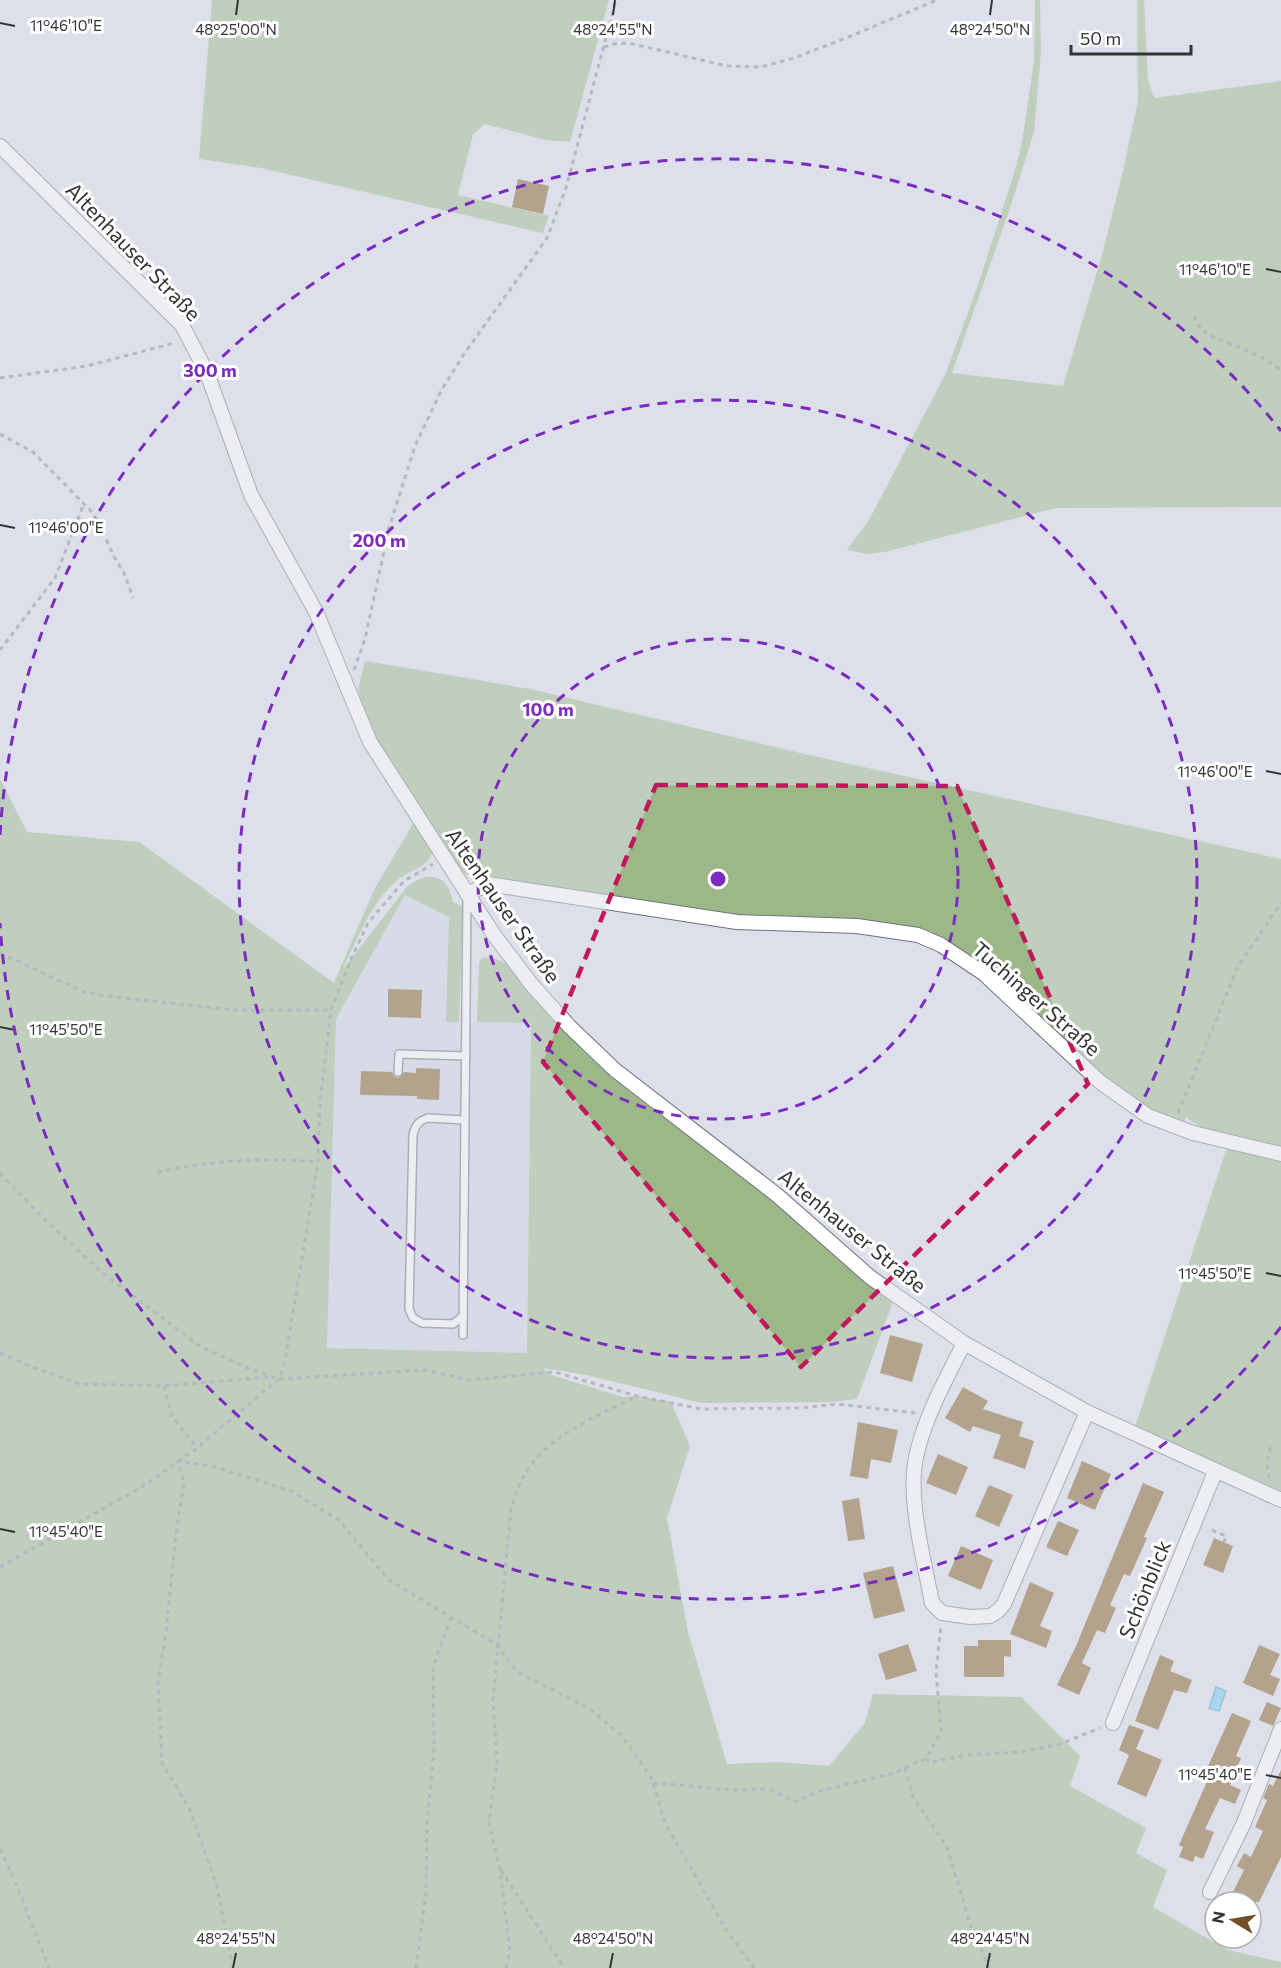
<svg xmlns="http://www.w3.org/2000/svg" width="1281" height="1968" font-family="Commissioner,sans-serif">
<rect width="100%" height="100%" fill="#dde0ea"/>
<path fill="#d1d6e7" d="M405 895 449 917 446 1022H531L527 1353 327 1348 336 1019Z"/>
<g fill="#9db888">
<path d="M212 0H609L570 142 546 140 485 124 473 134 458 195 549 216 543 233 261 168 199 159Z"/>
<path d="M1035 0H1040L1041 52 1034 132 1009 211 952 373 1063 386 1102 255 1123 171 1138 101 1137 0H1144L1148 80 1154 98 1281 81V507L1056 508 885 552 868 554 847 550 869 520 946 373 979 282 1017 164 1023 136 1034 61Z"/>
<path d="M365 661 530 689 809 755 1281 859V1150C1249 1143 1212 1139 1186 1117L1182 1127 1134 1102 938 939 756 919 464 874 459 871 379 745 359 695 358 689Z"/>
<path d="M0 779 27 832 139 842 334 983 374 890 414 822 432 850C432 866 410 870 399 879 371 901 358 938 343 969L407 887C428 870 448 874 453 902L463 907 459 1022H446L449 917 405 895 336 1019 327 1348 527 1353 531 1023 477 1022 479 962 482 958C492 956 500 960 509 966L550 1012C553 1020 561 1026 567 1033 612 1086 675 1122 729 1165 785 1209 836 1259 893 1302L857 1399 832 1402 702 1403 586 1375 544 1368 548 1374 623 1397 637 1396 671 1402 690 1446 667 1518 688 1632 727 1764 779 1762 829 1766 865 1723 873 1694 1021 1697 1080 1756 1070 1786 1146 1828 1136 1853 1167 1870 1153 1907 1228 1950 1281 1962V1968H0Z"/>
<path d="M1227 1147 1281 1159V1492L1135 1427Z"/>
</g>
<path fill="#64ccf7" stroke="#569fbe" stroke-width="1.5" d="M1216 1687 1226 1691 1219 1711 1209 1708Z"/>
<g fill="#815a1d">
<path d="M518 179 549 186 543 214 512 207Z"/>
<path d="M388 989 422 990 421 1018 388 1017Z"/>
<path d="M416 1068 440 1069 439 1100 417 1099V1096L360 1095 361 1071 392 1072 394 1076 398 1078 404 1072 416 1073Z"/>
<path d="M890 1335 923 1344 912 1382 880 1373Z"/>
<path d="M963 1387 988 1401 983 1409 1023 1422 1019 1436 1034 1441 1025 1469 993 1458 1001 1435 973 1426 970 1432 945 1418Z"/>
<path d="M858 1422 898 1430 891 1463 871 1459 868 1479 850 1476Z"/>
<path d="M938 1454 968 1467 956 1495 926 1483Z"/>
<path d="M1082 1461 1111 1474 1095 1510 1067 1498Z"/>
<path d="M1143 1483 1164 1492 1144 1537 1147 1538 1130 1576 1124 1574 1110 1605 1116 1608 1105 1633 1097 1630 1082 1663 1091 1668 1079 1695 1057 1685 1076 1646Z"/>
<path d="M989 1485 1013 1495 999 1527 975 1516Z"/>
<path d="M859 1498 865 1539 848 1541 842 1501Z"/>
<path d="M1058 1521 1079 1530 1067 1556 1046 1547Z"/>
<path d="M1214 1538 1233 1546 1223 1573 1203 1565Z"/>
<path d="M961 1546 993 1560 981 1590 948 1576Z"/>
<path d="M893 1566 905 1611 874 1619 863 1573Z"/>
<path d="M1030 1582 1054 1593 1040 1626 1052 1631 1046 1648 1010 1634Z"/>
<path d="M978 1640H1011V1657L1004 1656V1677H964V1646H978Z"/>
<path d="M908 1644 917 1671 886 1680 878 1654Z"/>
<path d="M1259 1645 1280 1654 1270 1675 1280 1679 1273 1696 1243 1683Z"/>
<path d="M1160 1655 1174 1661 1170 1671 1192 1680 1187 1693 1174 1690 1158 1730 1135 1721Z"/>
<path d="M1267 1702 1281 1708 1273 1726 1259 1720Z"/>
<path d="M1232 1713 1251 1721 1236 1756 1241 1758 1230 1785 1241 1790 1235 1804 1220 1798 1205 1829 1214 1832 1203 1859 1195 1856 1193 1862 1179 1857 1183 1847 1179 1845 1209 1777 1204 1775Z"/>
<path d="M1129 1725 1144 1730 1136 1749 1162 1760 1146 1797 1117 1784 1129 1755 1119 1750Z"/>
<path d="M1281 1770V1857L1259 1902H1228L1244 1870 1237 1866 1244 1853 1251 1857 1263 1831 1255 1827 1267 1800 1263 1798 1269 1784 1273 1786Z"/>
</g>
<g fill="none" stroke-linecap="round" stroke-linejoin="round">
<defs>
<g id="service">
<path d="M398 1072 399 1054 466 1056"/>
<path d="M463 1316 453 1324 422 1323 413 1318 409 1309 413 1135C415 1126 418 1121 428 1118L465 1120"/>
<path d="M463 1335 467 897"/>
</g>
<g id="minor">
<path d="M0 146 182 325 207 373 251 495 316 612 370 742 494 935 532 985 570 1027 615 1070 777 1195 870 1277 964 1343 1087 1412 1281 1500"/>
<path d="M467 894 488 884 737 922 857 926 918 935 941 945 983 973 1100 1082 1148 1116 1193 1133 1281 1154"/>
<path d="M964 1343C947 1378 926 1414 917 1453 906 1495 924 1559 932 1603L942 1613 970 1617 990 1616 998 1611 1004 1604 1087 1412"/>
<path d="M1113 1723 1215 1472"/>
<path d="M1210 1892 1243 1825 1281 1729"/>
</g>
</defs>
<use href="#service" stroke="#6f727b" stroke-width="10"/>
<use href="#minor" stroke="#6f727b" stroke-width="16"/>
<g stroke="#86888f" stroke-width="3" stroke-dasharray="4.5 4.5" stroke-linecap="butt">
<path d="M604 47 613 44 629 43 727 66 761 67 794 58 846 38 937 0"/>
<path d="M1194 316 1201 330 1215 338 1239 347 1263 358 1281 370"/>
<path d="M0 378 87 366 174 343"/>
<path d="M0 434 33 452 90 510 100 525 113 555 124 573 133 598"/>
<path d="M0 650 55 578 84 503"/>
<path d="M354 670 365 639 389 528 415 446 441 391 464 354 547 238 566 188 616 0"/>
<path d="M0 953 84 992 105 996 233 1010H331"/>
<path d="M1178 1113 1237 968 1281 903"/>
<path d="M157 1172C213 1161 262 1157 318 1162"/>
<path d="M0 1173 45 1220 104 1274 201 1347 248 1368 279 1379 426 1370 470 1380 555 1372 637 1396 701 1409 802 1408 837 1404 915 1413"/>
<path d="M0 1353 37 1369 80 1384 164 1386 269 1377"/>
<path d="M164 1386 172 1416 197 1448"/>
<path d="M1270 1478C1265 1467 1268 1457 1271 1445"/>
<path d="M1212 1530 1226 1536 1224 1542"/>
<path d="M0 1567 145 1485 197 1448 279 1379 284 1366 318 1162 320 1102 331 1010 351 959 368 923 404 881 433 864"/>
<path d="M927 1758 929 1763 966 1755 1022 1752 1060 1744 1100 1728"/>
<path d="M905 1768 913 1797 947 1847 972 1930 990 1968"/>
<path d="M653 1783 733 1790 769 1789 795 1802 820 1791 894 1773 927 1758 941 1731 936 1671 941 1626"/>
<path d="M0 1849 15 1881 49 1968"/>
<path d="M501 1870 564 1968"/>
<path d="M233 1968 216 1883 190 1810 162 1763 158 1681 166 1632 176 1533 184 1483 178 1461 212 1466 291 1491 339 1520 389 1580 497 1645 517 1672 589 1708 622 1736 651 1777 665 1823 700 1884 726 1930 754 1968"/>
<path d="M416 1968 426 1893 427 1824 434 1749 433 1667 451 1618"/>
<path d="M506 1968 510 1951 500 1869 489 1822 497 1763 493 1700 511 1508C516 1494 520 1481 528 1469 553 1433 599 1415 637 1396"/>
</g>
<use href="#service" stroke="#fff" stroke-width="7"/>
<use href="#minor" stroke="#fff" stroke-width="14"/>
</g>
<path d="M0 0H1281V1968H0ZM656 785 957 786 1088 1084 801 1367 543 1062Z" fill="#dde0ea" fill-opacity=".55" fill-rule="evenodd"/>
<path fill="none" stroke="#c2185b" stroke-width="4.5" stroke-dasharray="12 8" stroke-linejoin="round" d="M656 785 957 786 1088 1084 801 1367 543 1062Z"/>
<path fill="none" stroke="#343539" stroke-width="2" d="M236 15 238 0M613 15 615 0M990 15 992 0M0 23 15 26M1266 269 1281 272M0 525 15 528M1266 771 1281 774M0 1027 15 1030M1266 1273 1281 1276M0 1529 15 1532M1266 1775 1281 1778M233 1968 236 1953M610 1968 613 1953M987 1968 990 1953"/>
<g fill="none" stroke="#7b2cbf" stroke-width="3" stroke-dasharray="10 8">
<circle cx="718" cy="879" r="240"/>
<circle cx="718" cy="879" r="479"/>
<path d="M1281 1327A719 719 0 0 1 0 923M0 835A719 719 0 0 1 1281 431"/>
</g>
<g text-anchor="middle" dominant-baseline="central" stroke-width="6" stroke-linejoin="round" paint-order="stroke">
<g font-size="21" fill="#343539" stroke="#fff">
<text transform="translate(134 251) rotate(46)">Altenhauser Straße</text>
<text transform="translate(504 905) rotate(55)">Altenhauser Straße</text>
<text transform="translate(1037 998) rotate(41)">Tuchinger Straße</text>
<text transform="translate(853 1230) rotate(39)">Altenhauser Straße</text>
<text transform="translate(1144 1589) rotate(-68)">Schönblick</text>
</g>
</g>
<g font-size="15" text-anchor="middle" fill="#343539" stroke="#fff" stroke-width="6" stroke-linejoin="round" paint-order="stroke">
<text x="66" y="31">11°46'10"E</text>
<text x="236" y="35">48°25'00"N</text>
<text x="613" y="35">48°24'55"N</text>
<text x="990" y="35">48°24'50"N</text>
<text x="1215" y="275">11°46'10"E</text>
<text x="66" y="533">11°46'00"E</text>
<text x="1215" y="777">11°46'00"E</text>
<text x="66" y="1035">11°45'50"E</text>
<text x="1215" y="1279">11°45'50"E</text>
<text x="66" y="1537">11°45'40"E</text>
<text x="1215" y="1780">11°45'40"E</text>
<text x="236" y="1944">48°24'55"N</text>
<text x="613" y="1944">48°24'50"N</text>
<text x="990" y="1944">48°24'45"N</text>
</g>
<circle cx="718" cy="879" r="9" fill="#7b2cbf" stroke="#fff" stroke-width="3"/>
<g font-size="18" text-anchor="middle" font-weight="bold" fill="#7b2cbf" stroke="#fff" stroke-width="6" stroke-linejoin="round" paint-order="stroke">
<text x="210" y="377">300 m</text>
<text x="379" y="547">200 m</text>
<text x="548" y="716">100 m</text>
</g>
<g transform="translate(1233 1920) rotate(281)"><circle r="28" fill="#ffffff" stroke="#aeaeb0" stroke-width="1.5"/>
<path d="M0-4.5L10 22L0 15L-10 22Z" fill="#715027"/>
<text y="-9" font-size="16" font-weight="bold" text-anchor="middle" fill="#343539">N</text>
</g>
<path d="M1071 45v9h120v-9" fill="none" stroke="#343539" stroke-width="3"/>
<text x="1080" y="45" font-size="18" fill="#343539" stroke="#ffffff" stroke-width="4.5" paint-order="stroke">50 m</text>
</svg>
